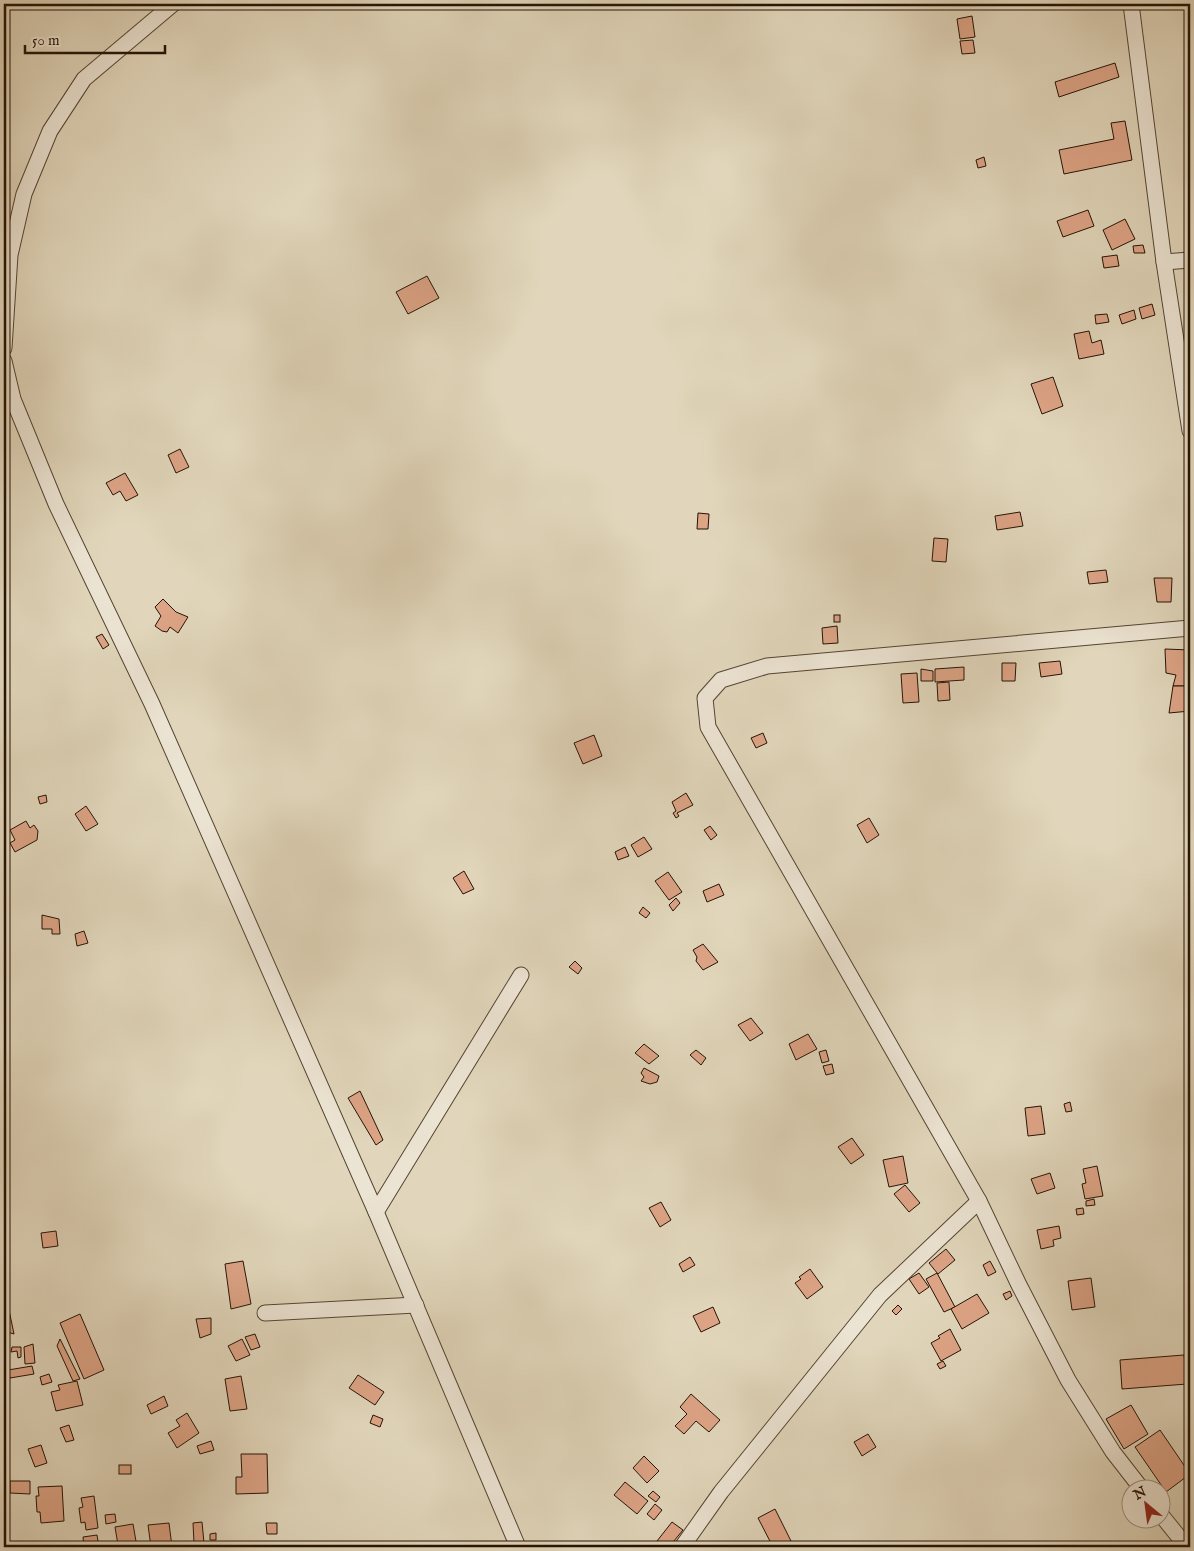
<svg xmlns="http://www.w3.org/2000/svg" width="1194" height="1551" font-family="'IM FELL English',serif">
<rect width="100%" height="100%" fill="#e1d6bb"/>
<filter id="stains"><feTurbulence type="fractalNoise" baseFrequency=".004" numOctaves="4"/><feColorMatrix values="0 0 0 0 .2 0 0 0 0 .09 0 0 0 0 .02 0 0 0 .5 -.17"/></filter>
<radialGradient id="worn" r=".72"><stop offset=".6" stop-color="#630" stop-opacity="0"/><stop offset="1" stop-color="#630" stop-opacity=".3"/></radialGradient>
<g fill="#dda486" stroke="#251305">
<path d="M972 16 975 37 960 39 957 19Z"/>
<path d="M973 40 975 53 962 54 960 41Z"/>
<path d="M1115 63 1119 77 1059 97 1055 82Z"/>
<path d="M1125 121 1132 160 1064 174 1059 150 1114 139 1111 123Z"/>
<path d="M984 157 986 166 978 168 976 160Z"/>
<path d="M1088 210 1094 226 1063 237 1057 221Z"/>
<path d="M1125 219 1135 239 1112 250 1103 230Z"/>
<path d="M1143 245 1145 253H1134L1133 246Z"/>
<path d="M1117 255 1119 266 1104 268 1102 257Z"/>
<path d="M427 276 439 298 408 314 396 292Z"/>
<path d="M1152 304 1155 315 1142 319 1139 308Z"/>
<path d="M1134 310 1136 319 1122 324 1119 315Z"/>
<path d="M1107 314 1109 322 1096 324 1095 315Z"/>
<path d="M1089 331 1092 343 1101 340 1104 354 1079 359 1074 334Z"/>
<path d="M1053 377 1063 406 1042 414 1031 384Z"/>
<path d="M180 449 189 467 176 473 168 455Z"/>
<path d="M125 473 138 495 126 501 120 491 113 495 106 483Z"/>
<path d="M1020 512 1023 526 997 530 995 516Z"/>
<path d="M698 513 709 514 708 529H697Z"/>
<path d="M934 538 948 539 946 562 932 561Z"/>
<path d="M1106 570 1108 582 1089 584 1087 572Z"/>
<path d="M1154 578H1172L1171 602H1157Z"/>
<path d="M163 599 176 612 188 617 178 633 170 627 167 632 162 631 155 626 161 616 155 607Z"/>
<rect x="834" y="615" width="6" height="7"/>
<path d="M837 626 838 643 823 644 822 628Z"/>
<path d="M102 634 109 645 103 649 96 637Z"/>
<path d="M1165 649 1190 650V686H1173L1176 675 1166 673Z"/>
<path d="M1060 661 1062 674 1041 677 1039 663Z"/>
<path d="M1002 663H1016L1015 681H1002Z"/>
<path d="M964 667V680L935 682V669Z"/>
<path d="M921 669 933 671V681H921Z"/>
<path d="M917 673 919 702 903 703 901 674Z"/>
<path d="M949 682 950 700 938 701 937 683Z"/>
<path d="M1173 686H1190V711L1169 713Z"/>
<path d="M763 733 767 743 756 748 751 738Z"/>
<path d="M594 735 602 756 583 764 574 743Z"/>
<path d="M686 793 693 805 677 813 679 816 676 818 673 813 676 811 672 802Z"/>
<path d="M46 795 47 802 40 804 38 797Z"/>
<path d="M86 806 98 824 86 831 75 814Z"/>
<path d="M869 818 879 835 867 843 857 825Z"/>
<path d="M26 821 30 828 34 825 38 831 37 840 15 852 10 843 15 840 10 830Z"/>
<path d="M710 826 717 835 711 840 704 830Z"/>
<path d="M644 837 652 849 638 857 631 845Z"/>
<path d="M625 847 629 856 618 860 615 852Z"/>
<path d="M464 871 474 889 463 894 453 878Z"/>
<path d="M668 872 682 892 669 900 655 881Z"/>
<path d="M719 884 724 895 707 902 703 891Z"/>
<path d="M676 898 680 903 673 911 669 905Z"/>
<path d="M643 907 650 913 646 918 639 913Z"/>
<path d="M42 915 59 919 60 934H52V929H42Z"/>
<path d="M84 931 88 943 77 946 75 934Z"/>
<path d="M703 944 718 962 703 970 696 961 697 957 693 950Z"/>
<path d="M575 961 582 968 578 974 569 967Z"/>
<path d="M751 1018 763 1033 750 1041 738 1025Z"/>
<path d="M808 1034 817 1049 796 1060 789 1044Z"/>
<path d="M644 1044 659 1056 649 1064 635 1053Z"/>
<path d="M696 1050 706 1058 701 1065 690 1055Z"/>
<path d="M826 1050 829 1061 822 1063 819 1052Z"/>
<path d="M832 1064 834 1073 826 1075 823 1066Z"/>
<path d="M644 1068 659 1076 657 1082 650 1084 641 1081 644 1077 641 1073Z"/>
<path d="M360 1091 383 1140 376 1145 348 1098Z"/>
<path d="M1070 1102 1072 1111 1066 1112 1064 1104Z"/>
<path d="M1041 1106 1045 1134 1028 1136 1025 1108Z"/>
<path d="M852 1138 864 1155 851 1164 838 1147Z"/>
<path d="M903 1156 908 1183 889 1187 883 1160Z"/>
<path d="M1097 1166 1103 1196 1085 1199 1082 1184 1086 1183 1083 1169Z"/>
<path d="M1050 1173 1055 1188 1037 1194 1031 1179Z"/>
<path d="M905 1185 920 1203 909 1212 894 1194Z"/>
<path d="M1094 1199 1095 1205 1086 1206V1201Z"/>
<path d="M661 1202 671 1220 660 1227 649 1208Z"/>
<path d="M1083 1208 1084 1214 1077 1215 1076 1209Z"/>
<path d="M1059 1226 1061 1238 1053 1240 1054 1246 1041 1249 1037 1230Z"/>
<path d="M56 1231 58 1246 43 1248 41 1233Z"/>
<path d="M946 1249 955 1260 938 1274 929 1263Z"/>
<path d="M690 1257 695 1265 683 1272 679 1264Z"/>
<path d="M243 1261 251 1304 231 1309 225 1264Z"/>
<path d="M990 1261 996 1272 988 1276 983 1265Z"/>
<path d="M810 1269 823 1287 807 1299 795 1283 801 1279 799 1277Z"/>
<path d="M919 1273 929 1287 919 1294 909 1279Z"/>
<path d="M937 1273 955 1307 944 1312 926 1279Z"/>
<path d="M1091 1278 1095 1307 1072 1310 1068 1281Z"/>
<path d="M1010 1291 1012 1296 1006 1300 1003 1294Z"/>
<path d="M977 1294 989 1313 962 1329 951 1309Z"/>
<path d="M898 1305 902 1309 896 1315 892 1311Z"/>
<path d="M713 1307 720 1323 701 1332 693 1316Z"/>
<path d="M9 1310 14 1334 4 1331V1311Z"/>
<path d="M80 1314 104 1370 84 1379 60 1323Z"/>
<path d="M211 1318V1334L200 1338 196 1319Z"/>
<path d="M950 1329 961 1350 941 1361 931 1343 940 1338 938 1336Z"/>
<path d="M255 1334 260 1347 251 1350 245 1337Z"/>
<path d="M60 1339 80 1379 73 1381 57 1346Z"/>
<path d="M242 1339 250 1355 236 1361 228 1346Z"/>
<path d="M33 1344 35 1363 25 1364 24 1347Z"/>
<path d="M12 1347H21V1357L18 1358 17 1351 11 1352Z"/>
<path d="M1186 1352H1190V1381Z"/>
<path d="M1184 1355 1187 1384 1122 1389 1120 1360Z"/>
<path d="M943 1361 946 1366 940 1369 937 1364Z"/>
<path d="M32 1366 34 1374 10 1378 8 1370Z"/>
<path d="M49 1374 52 1382 42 1385 40 1377Z"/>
<path d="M358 1375 384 1392 375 1405 349 1388Z"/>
<path d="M241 1376 247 1409 230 1411 225 1379Z"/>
<path d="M77 1381 83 1405 56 1411 51 1392 60 1390 58 1385Z"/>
<path d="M691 1394 720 1420 709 1432 696 1421 684 1434 675 1426 687 1414 680 1407Z"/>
<path d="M164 1396 168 1406 151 1414 147 1405Z"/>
<path d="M1131 1405 1148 1434 1124 1449 1106 1419Z"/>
<path d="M187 1413 199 1433 177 1448 168 1433 180 1426 176 1420Z"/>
<path d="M373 1415 383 1419 380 1427 370 1423Z"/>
<path d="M69 1425 74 1440 66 1442 60 1428Z"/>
<path d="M1160 1430 1190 1474 1166 1492 1135 1447Z"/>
<path d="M868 1434 876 1447 862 1456 854 1442Z"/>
<path d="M211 1441 214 1450 200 1454 197 1446Z"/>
<path d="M41 1445 47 1463 35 1467 28 1449Z"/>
<path d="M241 1454H267L268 1493 236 1494V1477H242Z"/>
<path d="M644 1456 659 1471 647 1483 633 1468Z"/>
<rect x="119" y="1465" width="12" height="9"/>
<path d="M10 1481H30V1494L10 1493Z"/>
<path d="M625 1482 648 1501 637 1514 614 1495Z"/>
<path d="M62 1486 64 1521 41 1523 40 1512H37L36 1496H39L38 1487Z"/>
<path d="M653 1491 660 1497 656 1502 648 1496Z"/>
<path d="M94 1496 98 1528 86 1530 85 1522 81 1523 79 1508 83 1507 81 1498Z"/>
<path d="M655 1504 662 1510 654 1520 647 1514Z"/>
<path d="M775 1509 793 1545 789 1547H773L758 1518Z"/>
<path d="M115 1514 116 1522 106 1524 105 1515Z"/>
<path d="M202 1522 204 1543H194L193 1523Z"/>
<path d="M672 1522 683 1530 669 1547H665L657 1541Z"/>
<path d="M169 1523 172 1547H151L148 1525Z"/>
<path d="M266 1523H277V1534H267Z"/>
<path d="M133 1524 137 1547H122V1544L118 1545 115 1527Z"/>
<path d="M216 1533V1540H210V1534Z"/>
<path d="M97 1535 99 1547H84L83 1537Z"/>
</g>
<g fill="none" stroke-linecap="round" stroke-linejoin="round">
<defs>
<g id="street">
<path d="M1131 4 1164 262 1190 431"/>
<path d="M1164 262 1190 260"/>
<path d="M4 348 10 255 24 194 50 131 84 79 173 4"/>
<path d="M4 361 13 399 56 504 152 704 376 1212 518 1547"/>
<path d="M376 1212 521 975"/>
<path d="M265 1313 416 1305"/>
<path d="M1141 1488 1113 1452 1068 1380 1019 1285 979 1201 708 727 705 698 721 680 767 666 1190 628"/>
<path d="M1162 1516 1187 1547"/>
<path d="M682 1547 721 1492 880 1295 979 1201"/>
</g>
</defs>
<use href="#street" stroke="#544432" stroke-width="17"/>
<use href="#street" stroke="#ece4d3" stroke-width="15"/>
</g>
<rect width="1194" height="1551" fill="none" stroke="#e1d6bb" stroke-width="20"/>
<rect x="5" y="5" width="1184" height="1541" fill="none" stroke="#251305" stroke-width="2.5"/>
<rect x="10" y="10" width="1174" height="1531" fill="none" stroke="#251305"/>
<g transform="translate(1146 1504) rotate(331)"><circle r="24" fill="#ece4d3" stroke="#9c9081"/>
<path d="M0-4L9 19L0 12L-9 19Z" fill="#8f2418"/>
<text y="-8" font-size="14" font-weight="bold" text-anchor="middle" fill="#251305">N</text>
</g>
<path d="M25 45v8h140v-8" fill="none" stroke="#251305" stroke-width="2.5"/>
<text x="32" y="45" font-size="15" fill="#251305" stroke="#ece4d3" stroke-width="4" paint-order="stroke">50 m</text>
<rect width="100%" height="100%" filter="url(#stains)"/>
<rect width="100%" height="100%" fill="url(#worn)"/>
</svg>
